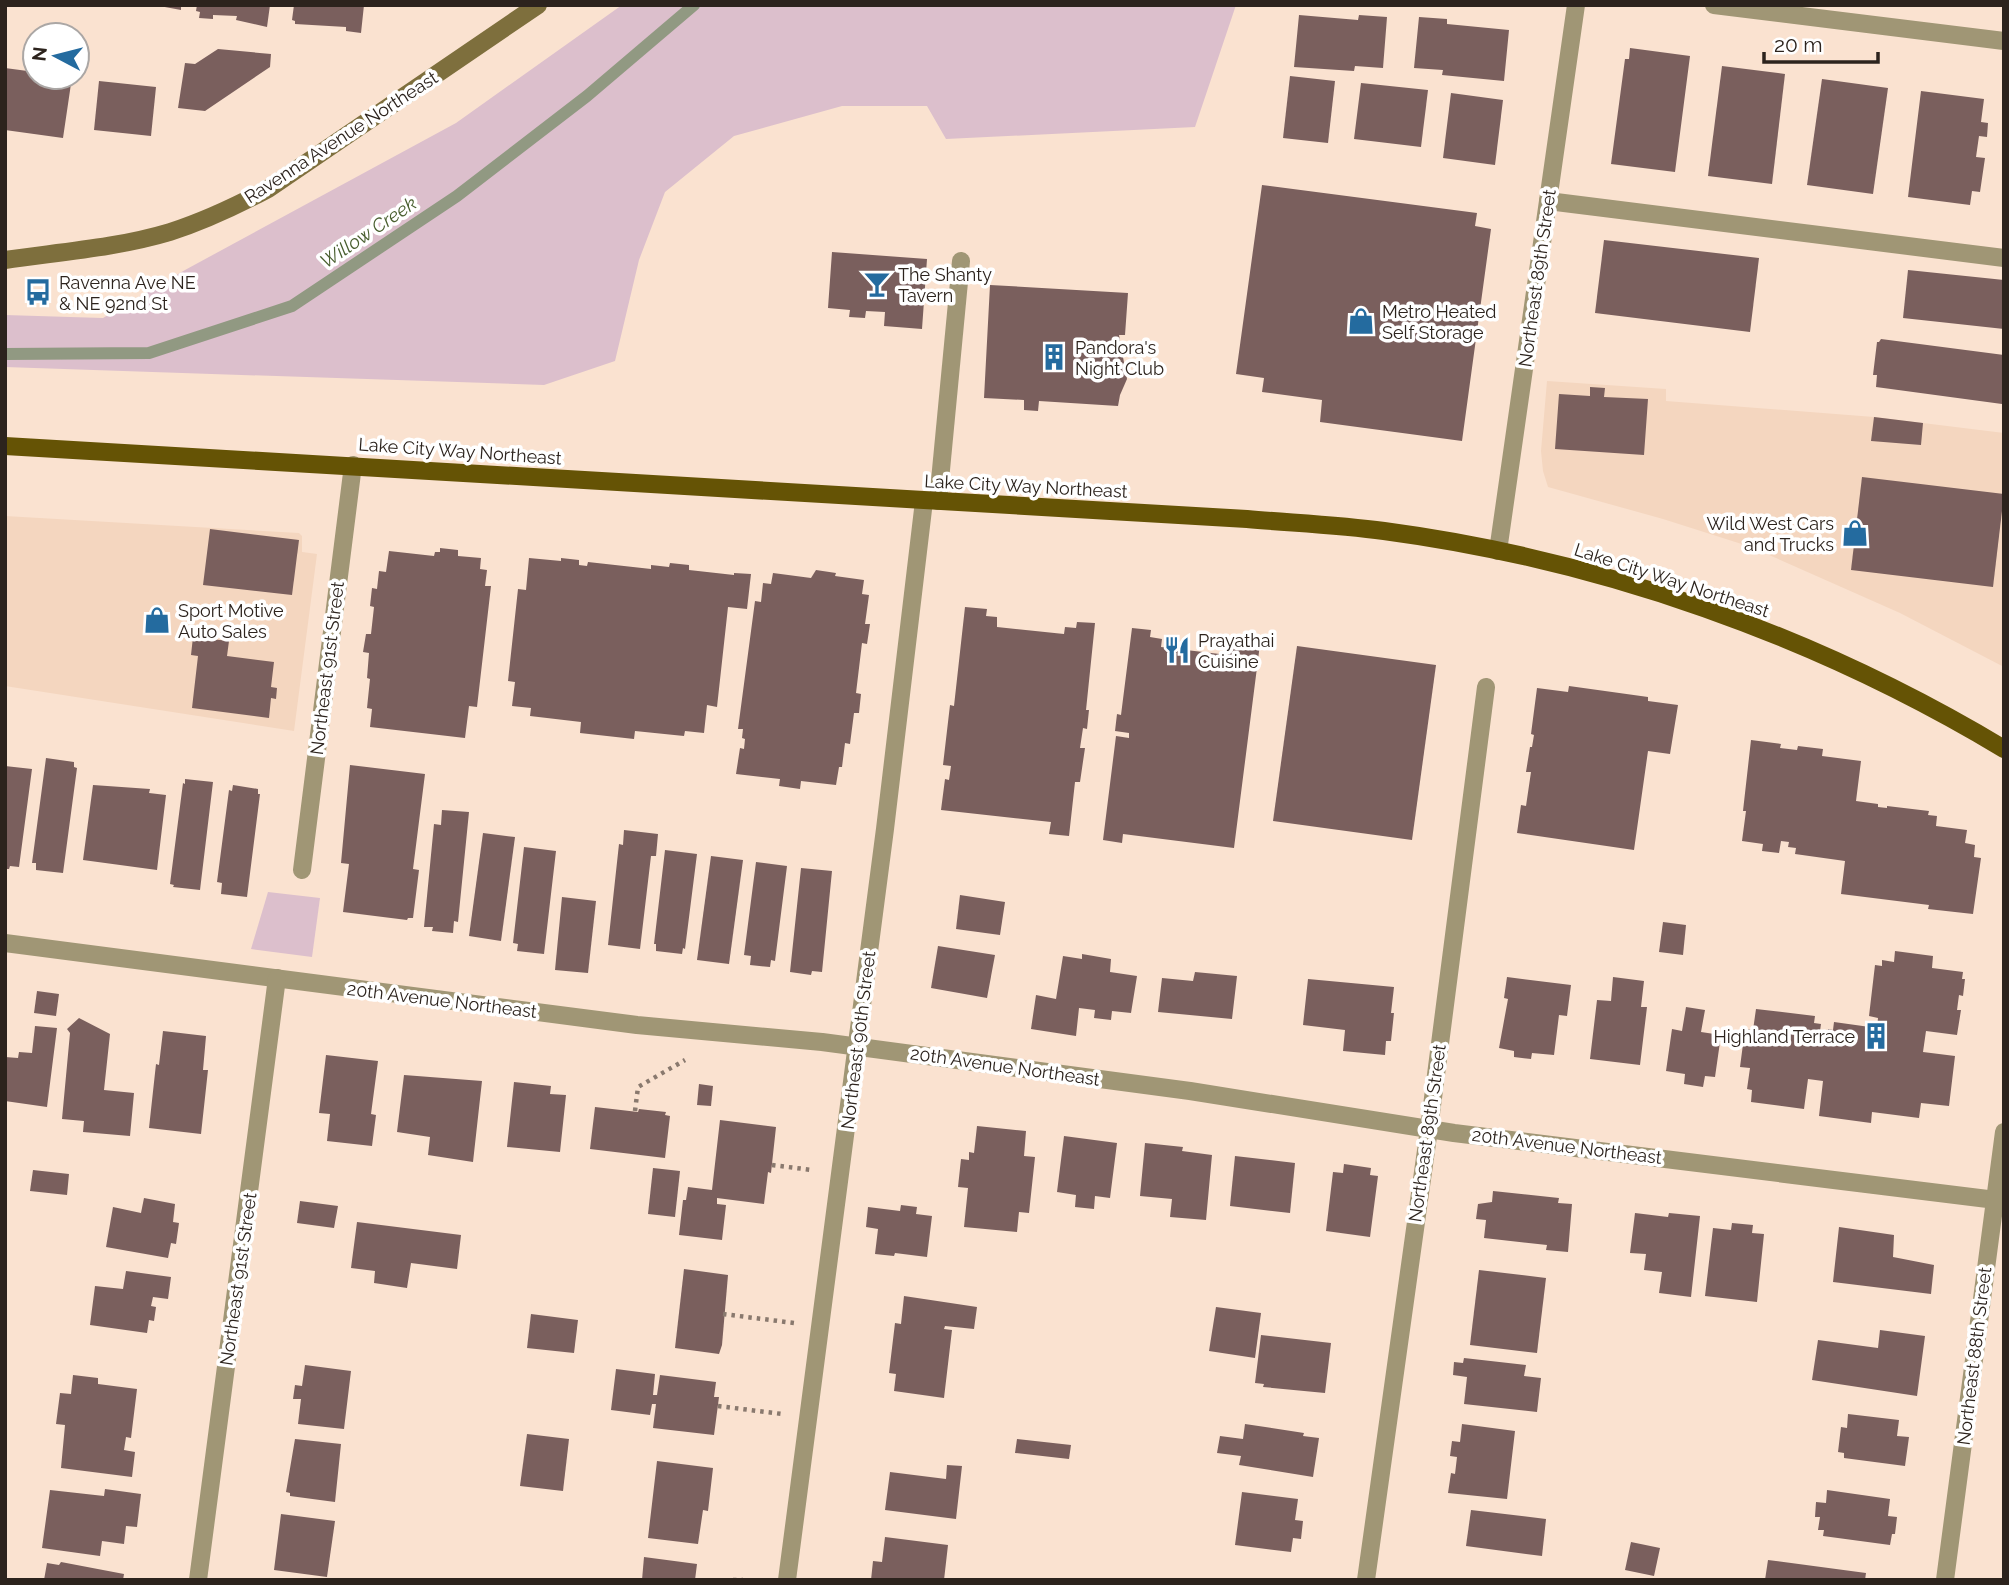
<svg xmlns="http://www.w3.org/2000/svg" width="2009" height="1585" font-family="Raleway,sans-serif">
<rect width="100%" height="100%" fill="#fae2d0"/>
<g fill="#f4d6bf">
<path d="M1547 381 1666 389V401L1874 417 2004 433V667L1900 613 1751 547 1663 519 1548 487 1543 471 1541 451Z"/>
<path d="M5 516 299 533 302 536V552L317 554 294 731 5 686Z"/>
</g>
<g fill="#dcbfcc">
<path d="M622 5H1236L1195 127 946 139 927 106H842L734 136 665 192 639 260 615 361 544 385 5 367V315L103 318 185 270 456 123Z"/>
<path d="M268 892 320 898 312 957 251 949Z"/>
</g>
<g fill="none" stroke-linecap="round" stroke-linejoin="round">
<path stroke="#919982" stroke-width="12" d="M5 354 149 353 292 306 457 196 587 96 694 5"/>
</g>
<g fill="#7a5f5d">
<path d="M154 5H181V10Z"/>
<path d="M197 5H270L267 27 236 20 237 16 213 15V19L199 18 200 12 196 11Z"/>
<path d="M294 5H364L361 33 346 31V27L295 24V21L292 20Z"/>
<path d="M1299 15 1358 20 1359 15 1387 17 1383 68 1355 66 1354 71 1294 67Z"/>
<path d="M1419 17 1447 19V24L1509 30 1504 81 1442 75 1443 70 1414 68Z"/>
<path d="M1630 48 1690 56 1675 172 1611 164 1625 59H1629Z"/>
<path d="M218 49 271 54 270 67 205 111 178 108 185 63 195 64Z"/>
<path d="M1722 66 1785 74 1772 184 1708 176Z"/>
<path d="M5 68 35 72V77H72L63 138 5 130Z"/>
<path d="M1290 76 1335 81 1328 143 1283 138Z"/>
<path d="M1822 79 1888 88 1873 194 1807 185Z"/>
<path d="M99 81 156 87 151 136 94 130Z"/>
<path d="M1361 83 1428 90 1421 147 1354 139Z"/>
<path d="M1921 91 1984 99 1981 122 1988 123 1987 137 1979 136 1976 157 1985 158 1980 192 1972 191 1970 205 1908 197Z"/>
<path d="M1451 93 1503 100 1495 165 1443 158Z"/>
<path d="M1262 185 1477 213 1475 226 1491 229 1462 441 1320 422 1322 400 1262 392 1264 378 1236 374Z"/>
<path d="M1604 240 1759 258 1750 332 1595 313Z"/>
<path d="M832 252 927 259 922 329 884 326 885 312 866 311 865 318 849 317 850 310 828 308Z"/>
<path d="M1908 270 2004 280V329L1903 318Z"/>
<path d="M990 285 1128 293 1125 335H1119L1127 379 1120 395 1118 406 1039 401 1038 411 1024 410V400L984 398Z"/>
<path d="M1881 339 2004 355 2002 404 1876 387 1877 375H1873L1877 342H1879Z"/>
<path d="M1590 387 1605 388 1604 397 1648 399 1644 455 1555 449 1559 394 1590 396Z"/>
<path d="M1874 417 1923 423 1921 445 1871 441Z"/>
<path d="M1862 477 2004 494 1993 587 1851 570Z"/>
<path d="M210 529 299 540 292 595 203 585Z"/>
<path d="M440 548 458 550V556L481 558 480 569 487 570 485 586H491L477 707 469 706 465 738 370 727 372 709 367 708 370 679 367 678 369 653 363 652 366 634H371L374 607 370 606 372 588 377 589 379 571 386 572 389 551 434 556 435 552H440Z"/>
<path d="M529 558 561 561V558L579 560V565L587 566 588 562 651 569V565L669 567 670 563 689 565V570L734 575V573L751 574 747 609 728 607 717 707 707 705 704 733 685 731 684 736 635 731 634 739 580 733 581 722 530 716 531 708 512 706 515 682 508 681 518 589 526 590Z"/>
<path d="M816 570 836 573 835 576 864 580 862 594 869 595 865 624H870L867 644 862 643 856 693 861 694 859 713H854L850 744 845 743 842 767H839L836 785 801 781 800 789 779 786 780 779 736 774 740 748 744 749 745 739 742 738 743 729H738L755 601 761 602 763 583 771 584 773 573 811 578Z"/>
<path d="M965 607 987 609 986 616 997 617V627L1064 634 1065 627 1076 628 1077 622 1095 623 1086 710H1089L1087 729 1083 728 1080 748H1085L1080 782H1075L1069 836 1049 834 1051 822 941 810 945 779 949 780 951 766 943 765 950 705 954 706Z"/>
<path d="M1132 628 1151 630 1150 637 1162 639 1161 647 1228 655 1229 648 1242 649 1243 642 1260 644 1234 848 1123 834 1122 843 1103 840 1116 736 1129 738V733L1115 731 1117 714 1121 715Z"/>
<path d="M193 637 229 641 227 656 274 662 271 687 277 688 276 699 271 698 269 718 192 708 198 656 191 655Z"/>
<path d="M1297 646 1436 665 1412 840 1273 821Z"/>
<path d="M1569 686 1648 697V701L1678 705 1670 754 1648 751 1634 850 1517 833 1521 805 1526 806 1531 772H1526L1530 747H1532L1534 735 1531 734 1537 688 1568 692Z"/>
<path d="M1751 740 1781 744 1780 748 1797 750 1798 746 1823 749 1822 756 1861 761 1856 801 1878 804V807L1887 808V806L1929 811 1928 815 1937 816 1936 826 1967 830 1965 843 1975 845 1974 857 1981 858 1973 914 1928 909 1929 905 1841 894 1845 861 1795 854 1796 848 1788 847 1789 842 1781 841 1779 853 1762 851 1763 844 1742 841 1746 811H1743Z"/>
<path d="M46 758 74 762V767L77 768 63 873 36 870V863H32Z"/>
<path d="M350 765 425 774 413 869 419 870 413 918H408L407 920 343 912 349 864 341 863Z"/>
<path d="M5 766 32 769 19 867 10 866 9 869H5Z"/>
<path d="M185 779 213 782 200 890 173 887 174 885 170 884 183 783 185 784Z"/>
<path d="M93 785 150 789 149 793 166 795 157 870 83 860Z"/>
<path d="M233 785 258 789V794H260L247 897 221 894 222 883 217 882 229 790 232 791Z"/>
<path d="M442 810 469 812 458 922 454 921 453 933 432 931 433 927H424L434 824 441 825Z"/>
<path d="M624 830 658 834 656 856H651L640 949 608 945 619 844 623 845Z"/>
<path d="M483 833 515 837 501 941 469 936Z"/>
<path d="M524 847 556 851 544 954 517 951 518 944 513 943Z"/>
<path d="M665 850 697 854 685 949 683 948 682 954 656 951V944H654Z"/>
<path d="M711 856 743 860 729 964 697 960Z"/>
<path d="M756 862 787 866 775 961 771 960 770 967 750 965 751 956 744 955Z"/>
<path d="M801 868 832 871 822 972 812 971 811 975 790 972Z"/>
<path d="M960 895 1005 902 1000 935 956 929Z"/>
<path d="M562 897 596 901 588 973 555 970Z"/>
<path d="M1663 922 1686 925 1683 955 1659 952Z"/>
<path d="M938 946 995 955 987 998 931 988Z"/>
<path d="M1895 951 1933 956 1932 968 1963 972 1962 979H1965L1963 996 1959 995 1957 1010H1961L1957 1035 1926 1031 1923 1052 1955 1056 1949 1106 1921 1103 1919 1118 1872 1112 1871 1123 1819 1116 1823 1081 1808 1079 1804 1109 1751 1102 1752 1090 1747 1089 1750 1068 1740 1067 1745 1029 1753 1030 1756 1009 1815 1016 1814 1023 1821 1024 1819 1038 1827 1039 1828 1029 1833 1030 1834 1022 1877 1028 1878 1018 1869 1016 1875 965 1882 966V960L1894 962Z"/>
<path d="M1082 954 1111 959 1110 972 1137 976 1131 1013 1112 1011 1111 1020 1094 1018 1095 1010 1079 1008 1076 1036 1031 1029 1036 995 1056 999 1063 956 1082 959Z"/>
<path d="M1195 972 1237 976 1232 1019 1158 1012 1162 978 1193 981Z"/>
<path d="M1507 977 1571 985 1567 1016 1559 1015 1554 1055 1532 1053 1531 1059 1514 1057V1051L1499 1048 1508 999 1504 998Z"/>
<path d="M1613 977 1644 981 1641 1007H1647L1640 1065 1590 1059 1597 1000 1611 1001Z"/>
<path d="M1308 979 1394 987 1391 1013H1394L1391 1041H1386L1385 1055 1343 1051 1345 1030 1303 1025Z"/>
<path d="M37 991 59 994 56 1016 34 1013Z"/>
<path d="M1686 1007 1705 1010 1701 1032 1721 1035 1715 1077 1705 1076 1703 1087 1684 1084 1685 1074 1666 1071 1672 1029 1682 1031Z"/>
<path d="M79 1018 110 1034 104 1090 134 1093 130 1136 83 1132 84 1121 62 1119 70 1033 67 1029Z"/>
<path d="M35 1026 57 1028 47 1107 5 1101V1057L18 1058 19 1052 32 1053Z"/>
<path d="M163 1031 206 1036 203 1070H208L201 1134 149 1128 156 1064 159 1065Z"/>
<path d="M326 1055 378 1061 371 1114 376 1115 372 1146 327 1141 330 1114 319 1113Z"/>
<path d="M404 1075 482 1081 473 1162 428 1155 430 1137 397 1132Z"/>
<path d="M514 1082 551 1086 550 1094 566 1095 560 1152 507 1147Z"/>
<path d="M699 1084 713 1086 711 1106 697 1105Z"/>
<path d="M595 1107 638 1112 639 1109 666 1112 665 1115 670 1116 665 1158 590 1149Z"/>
<path d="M720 1120 776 1127 771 1173 768 1172 764 1204 717 1198V1204L726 1205 722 1240 679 1235 683 1200H686L688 1187 712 1190Z"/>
<path d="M977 1126 1026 1131 1024 1156 1035 1157 1029 1213 1019 1212 1017 1232 964 1227 968 1188 958 1187 961 1159 969 1160V1152L974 1153Z"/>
<path d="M1064 1136 1117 1143 1110 1198 1095 1196 1094 1209 1075 1207 1076 1195 1057 1192Z"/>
<path d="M1145 1143 1183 1147 1182 1151 1212 1155 1206 1220 1170 1217 1172 1199 1140 1196Z"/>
<path d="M1235 1156 1295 1163 1290 1213 1230 1206Z"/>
<path d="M1344 1164 1371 1168 1370 1175 1378 1176 1370 1237 1326 1231 1333 1172 1343 1173Z"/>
<path d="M653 1168 680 1171 675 1217 648 1214Z"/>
<path d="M33 1170 69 1174 67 1195 30 1191Z"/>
<path d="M1493 1191 1559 1198 1558 1203 1572 1204 1568 1252 1546 1250 1547 1245 1484 1238 1486 1220 1476 1219 1478 1204 1492 1202Z"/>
<path d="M144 1198 175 1204 173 1222 179 1223 176 1244 171 1243 168 1258 106 1247 113 1207 141 1213Z"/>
<path d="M300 1201 338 1206 334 1228 297 1223Z"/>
<path d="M901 1205 917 1207 916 1214 932 1216 927 1257 895 1253 894 1256 875 1254 878 1229 866 1227 868 1207 900 1211Z"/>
<path d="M1635 1213 1668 1217 1669 1213 1700 1216 1691 1297 1659 1293 1662 1272 1644 1270 1646 1254 1630 1253Z"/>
<path d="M357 1222 461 1235 457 1269 411 1263 407 1288 374 1283 375 1271 351 1268Z"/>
<path d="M1732 1223 1753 1225 1752 1233 1764 1234 1757 1302 1705 1296 1713 1228 1731 1230Z"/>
<path d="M1839 1227 1894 1235 1893 1257 1934 1265 1931 1294 1833 1282Z"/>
<path d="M684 1269 728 1275 722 1345 719 1354 675 1348Z"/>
<path d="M1479 1270 1546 1278 1537 1353 1470 1345Z"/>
<path d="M126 1271 171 1277 168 1299 153 1297 151 1306 156 1307 154 1321 149 1320 147 1333 90 1325 95 1286 123 1289Z"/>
<path d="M904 1296 977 1307 974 1329 945 1326 944 1329 952 1330 944 1398 894 1391 896 1374 889 1373 895 1323 901 1324Z"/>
<path d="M1216 1307 1261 1313 1255 1358 1209 1351Z"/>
<path d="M531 1314 578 1320 574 1353 527 1348Z"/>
<path d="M1880 1330 1925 1336 1917 1396 1812 1380 1818 1340 1878 1348Z"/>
<path d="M1261 1335 1331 1343 1325 1393 1263 1387 1264 1384 1255 1383Z"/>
<path d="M1464 1358 1526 1365 1524 1376 1541 1378 1537 1412 1464 1404 1467 1377 1453 1375 1454 1362 1463 1363Z"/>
<path d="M305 1365 351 1371 344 1429 298 1424 301 1399H293L295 1385 302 1386Z"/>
<path d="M616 1369 655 1374 653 1395H657L660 1375 716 1382 714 1397H719L714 1435 653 1428 656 1404H652L650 1415 611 1410Z"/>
<path d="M73 1375 98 1378V1384L137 1389 131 1438 126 1437 124 1450 135 1452 132 1477 61 1468 65 1425 56 1424 60 1393 71 1394Z"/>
<path d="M1848 1414 1899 1420 1897 1436 1909 1437 1905 1466 1844 1458V1453L1838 1452 1841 1427 1847 1428Z"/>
<path d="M1245 1424 1304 1433 1303 1436 1319 1438 1313 1477 1239 1465 1241 1456 1217 1453 1220 1436 1243 1439Z"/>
<path d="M1462 1424 1515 1431 1507 1499 1448 1493 1451 1473 1455 1474 1457 1457 1450 1456 1452 1441 1460 1442Z"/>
<path d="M527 1434 569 1439 563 1491 520 1486Z"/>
<path d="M295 1439 341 1444 335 1502 290 1496V1493L286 1492Z"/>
<path d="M1017 1439 1071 1445 1069 1459 1015 1453Z"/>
<path d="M657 1461 713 1468 708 1511 703 1510 698 1544 648 1538Z"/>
<path d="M947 1465 962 1466 956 1519 885 1510 890 1472 946 1479Z"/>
<path d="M105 1489 141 1494 137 1527 126 1526 124 1544 102 1541 100 1556 42 1548 50 1490 104 1496Z"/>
<path d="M1827 1490 1890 1499 1888 1516 1897 1517 1895 1534H1892L1890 1545 1823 1536 1824 1530H1818L1820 1517H1815L1816 1502 1826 1503Z"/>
<path d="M1242 1492 1298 1499 1295 1520 1303 1521 1301 1539 1293 1538 1291 1552 1235 1545Z"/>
<path d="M1471 1510 1546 1519 1542 1556 1466 1546Z"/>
<path d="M281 1514 335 1521 327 1577 274 1570Z"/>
<path d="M885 1537 948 1545 944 1580H871L873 1561 882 1562Z"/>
<path d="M1631 1542 1660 1548 1654 1576 1625 1570Z"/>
<path d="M644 1557 697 1564 695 1580H642Z"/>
<path d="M1768 1560 1866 1573 1865 1580H1765Z"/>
<path d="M61 1562 124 1574 123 1580H44L47 1563 59 1565Z"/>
</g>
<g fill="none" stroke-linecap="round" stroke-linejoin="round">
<g stroke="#89796e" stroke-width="4.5" stroke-dasharray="3.5 5" stroke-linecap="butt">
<path d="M635 1111 638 1087 685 1060"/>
<path d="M772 1165 812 1170"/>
<path d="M723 1314 794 1323"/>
<path d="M718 1406 782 1414"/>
<path d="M733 1580H743"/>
</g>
<g stroke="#a09675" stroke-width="18">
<path d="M1548 201 2004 258"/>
<path d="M938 501 961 261"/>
</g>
<g stroke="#a09675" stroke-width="18">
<path d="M1714 5 2004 41"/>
<path d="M1498 551 1576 5"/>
<path d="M302 870 353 465"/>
<path d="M5 943 637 1025 822 1042 1190 1091 1454 1133 2004 1201"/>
<path d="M198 1580 277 978"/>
<path d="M787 1580 885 829 924 501"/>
<path d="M1366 1580 1429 1129 1486 687"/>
<path d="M1945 1580 2004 1132"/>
</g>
<path stroke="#7e6f3d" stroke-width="18" d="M5 260C60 252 117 248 170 232 204 221 236 206 268 189L538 5"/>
<path stroke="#655305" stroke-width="18" d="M5 446 1247 519C1293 523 1339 525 1384 531 1602 560 1816 636 2004 749"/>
</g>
<defs>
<symbol id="bar-bare" viewBox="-9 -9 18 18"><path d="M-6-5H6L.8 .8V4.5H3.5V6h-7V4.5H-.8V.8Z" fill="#246b9f" stroke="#fff" stroke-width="2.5" paint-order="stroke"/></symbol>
<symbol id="bus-bare" viewBox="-9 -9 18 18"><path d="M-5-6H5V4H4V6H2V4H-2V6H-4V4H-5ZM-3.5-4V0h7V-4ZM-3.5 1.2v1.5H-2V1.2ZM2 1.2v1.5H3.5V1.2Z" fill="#246b9f" stroke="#fff" stroke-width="2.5" paint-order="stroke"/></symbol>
<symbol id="shop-bare" viewBox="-9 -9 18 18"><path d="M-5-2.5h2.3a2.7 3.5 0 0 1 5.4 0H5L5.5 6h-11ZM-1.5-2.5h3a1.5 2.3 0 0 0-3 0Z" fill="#246b9f" stroke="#fff" stroke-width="2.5" paint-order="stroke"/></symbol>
<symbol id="building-bare" viewBox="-9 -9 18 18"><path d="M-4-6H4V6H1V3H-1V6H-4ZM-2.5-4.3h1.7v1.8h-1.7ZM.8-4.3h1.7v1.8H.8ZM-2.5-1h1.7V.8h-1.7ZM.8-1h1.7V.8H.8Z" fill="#246b9f" stroke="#fff" stroke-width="2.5" paint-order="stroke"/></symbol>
<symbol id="restaurant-bare" viewBox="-9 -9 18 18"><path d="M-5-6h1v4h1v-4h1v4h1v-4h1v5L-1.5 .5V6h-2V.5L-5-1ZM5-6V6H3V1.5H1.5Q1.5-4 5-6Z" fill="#246b9f" stroke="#fff" stroke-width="2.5" paint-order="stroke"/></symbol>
</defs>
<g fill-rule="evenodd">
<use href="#bar-bare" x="858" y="265" width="38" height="38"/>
<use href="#bus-bare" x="19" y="273" width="38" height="38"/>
<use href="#shop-bare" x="1342" y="302" width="38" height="38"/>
<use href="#building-bare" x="1035" y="338" width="38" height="38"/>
<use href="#shop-bare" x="1836" y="514" width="38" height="38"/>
<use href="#shop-bare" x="138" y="601" width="38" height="38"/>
<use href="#restaurant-bare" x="1158" y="631" width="38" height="38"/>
<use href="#building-bare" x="1857" y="1017" width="38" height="38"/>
</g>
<g text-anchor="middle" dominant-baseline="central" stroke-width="7" stroke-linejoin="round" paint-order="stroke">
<g font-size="18" fill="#2c231d" stroke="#fff">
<text transform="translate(341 137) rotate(-33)">Ravenna Avenue Northeast</text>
<text transform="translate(1537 278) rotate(-82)">Northeast 89th Street</text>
<text transform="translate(460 451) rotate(4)">Lake City Way Northeast</text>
<text transform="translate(1026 486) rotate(3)">Lake City Way Northeast</text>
<text transform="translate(1672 580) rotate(18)">Lake City Way Northeast</text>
<text transform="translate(327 668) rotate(-83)">Northeast 91st Street</text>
<text transform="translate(442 1000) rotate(7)">20th Avenue Northeast</text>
<text transform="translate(858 1040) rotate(-83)">Northeast 90th Street</text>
<text transform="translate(1005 1066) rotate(8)">20th Avenue Northeast</text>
<text transform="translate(1427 1133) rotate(-82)">Northeast 89th Street</text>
<text transform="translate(1567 1146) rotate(7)">20th Avenue Northeast</text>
<text transform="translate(238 1279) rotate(-82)">Northeast 91st Street</text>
<text transform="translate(1974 1356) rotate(-83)">Northeast 88th Street</text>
</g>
<g font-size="18" fill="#2c231d" stroke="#fff" text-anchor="start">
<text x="898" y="274">The Shanty<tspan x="898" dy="21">Tavern</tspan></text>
<text x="59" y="282">Ravenna Ave NE<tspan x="59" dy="21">&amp; NE 92nd St</tspan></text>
<text x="1382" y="311">Metro Heated<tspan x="1382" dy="21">Self Storage</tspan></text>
<text x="1075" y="347">Pandora's<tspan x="1075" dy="21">Night Club</tspan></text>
<text x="1834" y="523" text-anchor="end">Wild West Cars<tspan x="1834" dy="21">and Trucks</tspan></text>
<text x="178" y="610">Sport Motive<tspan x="178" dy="21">Auto Sales</tspan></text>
<text x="1198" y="640">Prayathai<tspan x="1198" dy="21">Cuisine</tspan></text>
<text x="1855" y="1036" text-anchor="end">Highland Terrace</text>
</g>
<g font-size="19" font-style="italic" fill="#485e2e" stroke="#fff">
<text transform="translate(368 232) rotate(-34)">Willow Creek</text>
</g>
</g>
<rect width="2009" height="1585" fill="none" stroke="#2c231d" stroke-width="14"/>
<g transform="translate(56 56) rotate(277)"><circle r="33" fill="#ffffff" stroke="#aba7a5" stroke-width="2"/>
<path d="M0-5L12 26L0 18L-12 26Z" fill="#246b9f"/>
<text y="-10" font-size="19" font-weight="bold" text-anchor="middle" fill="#2c231d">N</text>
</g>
<path d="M1764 52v10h114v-10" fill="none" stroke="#2c231d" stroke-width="3.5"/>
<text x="1774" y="52" font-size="21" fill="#2c231d" stroke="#ffffff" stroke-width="5" paint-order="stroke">20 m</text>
</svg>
